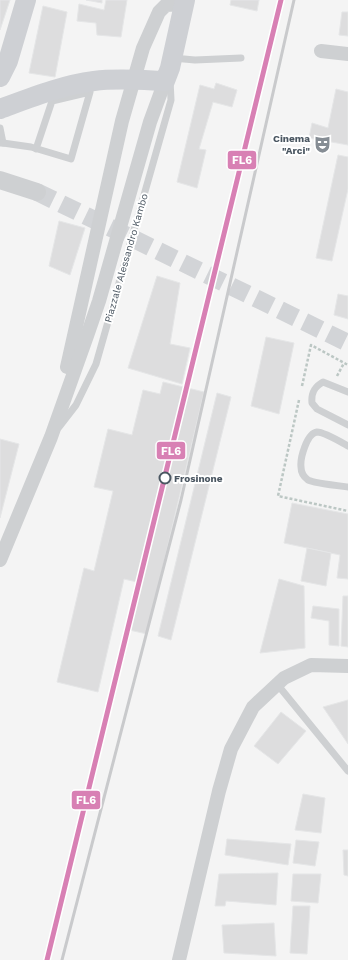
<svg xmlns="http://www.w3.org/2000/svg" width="348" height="960" font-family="'Work Sans',sans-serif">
<rect width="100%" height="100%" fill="#f4f4f4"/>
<g fill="#ddddde" stroke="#e5e6e7">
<path d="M0 0H10L0 30Z"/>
<path d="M86 0H102V3Z"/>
<path d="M106 0H127L121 37 97 35 96 23 77 21 79 4 104 10Z"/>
<path d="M231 0H259L257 11 230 5Z"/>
<path d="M43 6 67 12 55 77 29 73Z"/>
<path d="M342 12H348V36L339 35Z"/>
<path d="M216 83 237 90 232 107 213 102 199 149 206 150 197 188 177 182 200 85 214 89Z"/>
<path d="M336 89 348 92V145L309 138 312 123 328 128Z"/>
<path d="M338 155 348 157V189L332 261 316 258Z"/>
<path d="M59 221 85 228 70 275 49 266Z"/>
<path d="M157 276 180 283 170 344 190 348 182 384 128 368Z"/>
<path d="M338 294 348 296V319L334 315Z"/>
<path d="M266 337 294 343 279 414 251 406Z"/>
<path d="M163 382 204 392 147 634 125 629 137 582 124 579 98 692 57 682 84 568 94 571 113 491 94 487 108 429 132 435 143 390 160 394Z"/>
<path d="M217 393 231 397 171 640 158 636Z"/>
<path d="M0 439 19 444 0 518Z"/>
<path d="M292 503 348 514V579L337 578 340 555 284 543Z"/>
<path d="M307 548 331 553 326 586 301 581Z"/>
<path d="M279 579 304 586 305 648 260 653Z"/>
<path d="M343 596H348V647L341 646Z"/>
<path d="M313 606 339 609V646L329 645V621L311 618Z"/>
<path d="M348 700V744L323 707Z"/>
<path d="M281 712 306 731 278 764 254 746Z"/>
<path d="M303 794 325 798 321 833 295 830Z"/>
<path d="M227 839 291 844 288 865 225 855Z"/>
<path d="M296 840 319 842 315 866 293 863Z"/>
<path d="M343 850H348V876L344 875Z"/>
<path d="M278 873 276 905 226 901 225 906H215L219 874Z"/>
<path d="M293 874H321L318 903 291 901Z"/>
<path d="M293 906H310L307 954 290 953Z"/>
<path d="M274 923 276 956 224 953 222 925Z"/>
</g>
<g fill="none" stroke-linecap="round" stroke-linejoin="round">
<path stroke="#d2d4d7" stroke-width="18" stroke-dasharray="18 9" stroke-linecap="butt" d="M37 192 348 343"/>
<g stroke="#bcc7c4" stroke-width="2.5" stroke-dasharray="3 2" stroke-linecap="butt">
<path d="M337 376 344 363"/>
<path d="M302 386 311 345 348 365"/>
<path d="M299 400 278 496 348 511"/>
</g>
<g stroke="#ced0d2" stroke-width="7">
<path d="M173 58 195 60 241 58"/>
<path d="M0 128 3 143H0"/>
<path d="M3 143 31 147 71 159 90 92 52 101 36 149"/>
<path d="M348 392 323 382C314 387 311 393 312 403L317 409 348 425"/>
<path d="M59 427 76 405 96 364 171 100 170 80"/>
<path d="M348 446C341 442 324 432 317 432 307 433 300 458 301 467 301 472 304 477 308 480 313 483 340 486 348 487"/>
<path d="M277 684 348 771"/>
</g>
<g stroke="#ced0d2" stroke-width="14">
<path d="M321 51 348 54"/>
<path d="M67 367 122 121 143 48 159 12 166 5 184 4"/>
<path d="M0 560 51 437 87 336 99 301 150 122 165 81"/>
<path d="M179 960 219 791 231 749 253 707 284 678 311 665 348 666"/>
</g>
<path stroke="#ced0d2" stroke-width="18" d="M0 180 37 192"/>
<g stroke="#ced0d4" stroke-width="20">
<path d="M0 77 8 61 26 0"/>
<path d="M0 109C30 98 62 85 94 81 117 78 141 80 165 81L170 68 185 0"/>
</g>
<path stroke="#c9cacc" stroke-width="3" d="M62 960 181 500 294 0"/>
<defs>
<path id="rail-1" d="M47 960 281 0"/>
</defs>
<use href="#rail-1" stroke="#fff" stroke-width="8"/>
<use href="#rail-1" stroke="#d880b4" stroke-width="5"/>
</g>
<defs>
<symbol id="theatre-bare" viewBox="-9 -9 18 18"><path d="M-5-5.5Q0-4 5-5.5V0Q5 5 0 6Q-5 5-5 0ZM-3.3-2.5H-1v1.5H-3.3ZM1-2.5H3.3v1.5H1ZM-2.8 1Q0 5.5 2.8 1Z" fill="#868d94" stroke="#fff" stroke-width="2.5" paint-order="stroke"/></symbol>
</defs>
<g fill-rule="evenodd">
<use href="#theatre-bare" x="310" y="132" width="25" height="25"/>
</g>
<circle fill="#fff" stroke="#4a5661" stroke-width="2" cx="165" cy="478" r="5.5"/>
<g text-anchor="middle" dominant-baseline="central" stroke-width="4" stroke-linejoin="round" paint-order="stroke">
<g font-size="10" font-weight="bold" fill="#4a5661" stroke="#fff" text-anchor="end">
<text x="310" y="138">Cinema<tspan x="310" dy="12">"Arci"</tspan></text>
</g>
<g font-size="10" fill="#4a5661" stroke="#fff">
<text transform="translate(126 258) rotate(-74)">Piazzale Alessandro Kambo</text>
</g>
<g font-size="10" font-weight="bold" fill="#4a5661" stroke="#fff" text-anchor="start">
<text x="174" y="478">Frosinone</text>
</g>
</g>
<g stroke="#fff" stroke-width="1.5">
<rect x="227" y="150" width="30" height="20" rx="4" fill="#d880b4"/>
<rect x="156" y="441" width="30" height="19" rx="4" fill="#d880b4"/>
<rect x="71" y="790" width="30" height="20" rx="4" fill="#d880b4"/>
</g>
<g font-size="11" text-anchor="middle" font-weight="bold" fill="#fff">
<text x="242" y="164">FL6</text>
<text x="171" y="455">FL6</text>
<text x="86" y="804">FL6</text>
</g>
</svg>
